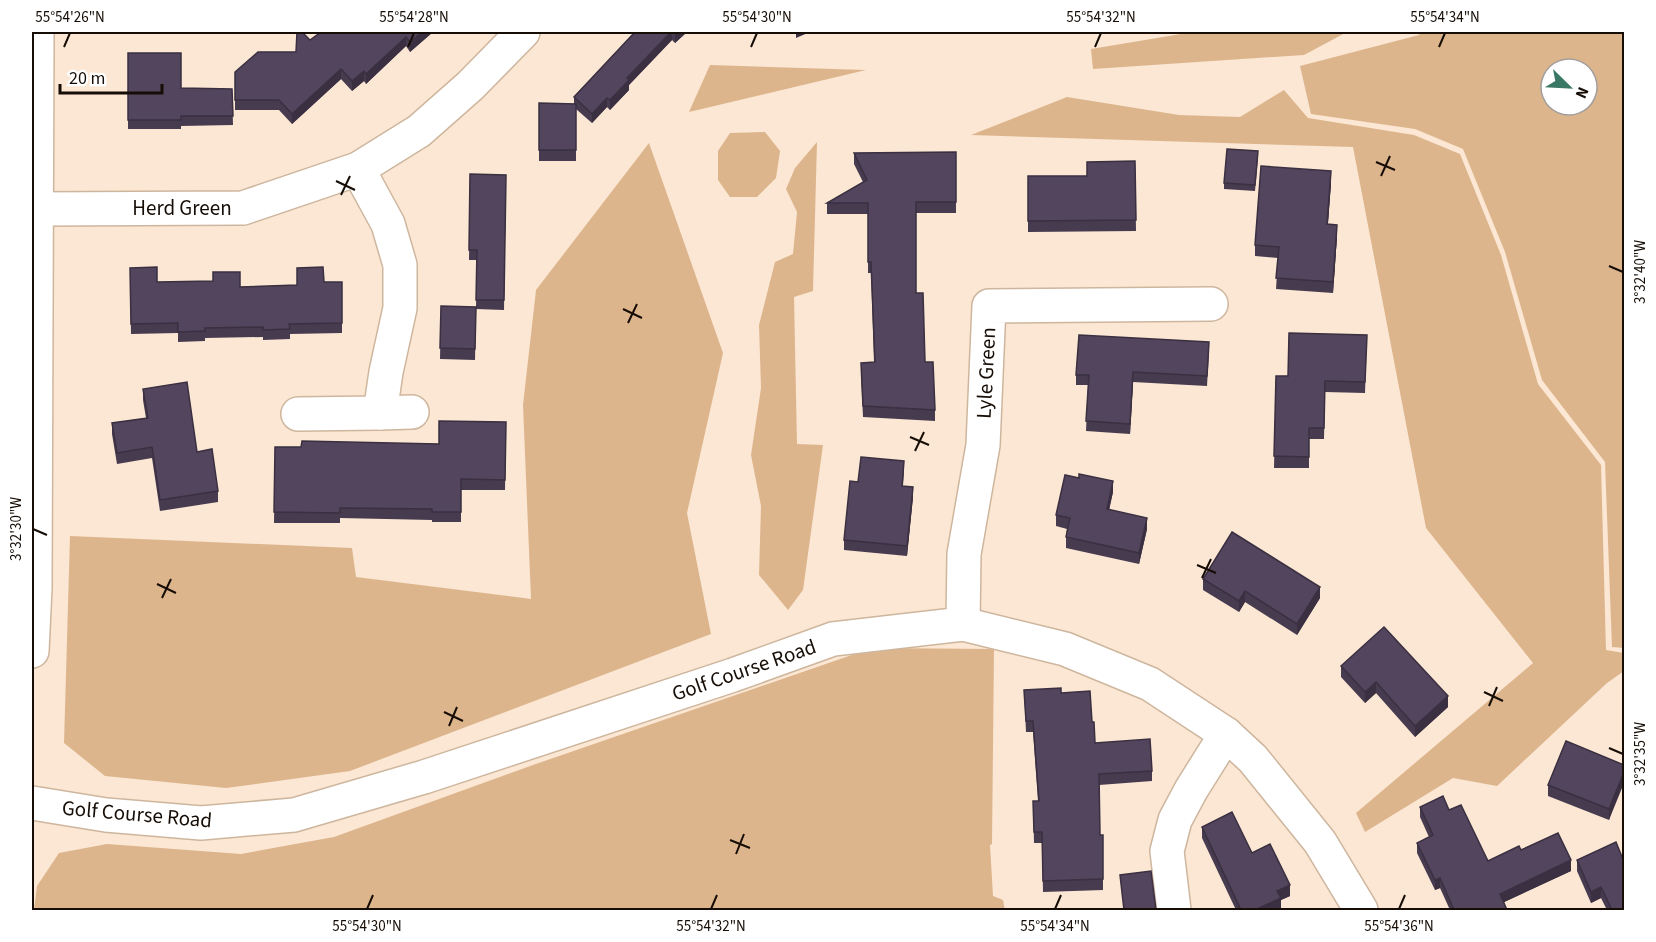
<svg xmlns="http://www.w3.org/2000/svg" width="1656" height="942" font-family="'Source Sans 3',sans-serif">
<rect width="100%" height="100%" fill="#fbe7d3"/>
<g fill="#ddb58d" fill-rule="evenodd">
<path d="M1193 32H1347L1304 55 1093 69 1091 49Z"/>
<path d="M1420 32H1624V648L1612 647 1605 462 1542 380 1505 252 1463 149 1415 129 1311 114 1300 66 1419 35ZM1551 69H1587V105H1551Z"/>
<path d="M710 65 866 70 689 112Z"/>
<path d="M1284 90 1308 118 1414 135 1460 154 1501 255 1538 384 1601 465 1606 650 1624 653V671L1607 683 1497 786 1453 778 1365 832 1356 813 1533 663 1426 528 1353 147 971 135 1067 97 1179 115 1240 117Z"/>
<path d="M765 132 780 151 776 178 757 197H730L718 180V151L730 133Z"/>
<path d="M817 142 813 291 794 297 797 444 823 445 803 590 788 610 759 575 761 506 751 455 761 388 759 325 775 262 793 254 797 212 786 189 795 168Z"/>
<path d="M649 143 723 353 687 513 711 634 350 771 226 788 105 776 64 743 70 536 352 548 356 577 531 599 523 405 536 290Z"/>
<path d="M872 648 994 649 992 844 990 845 993 896 1003 900 1005 910H34L37 886 59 853 107 844 241 854 334 837 533 765Z"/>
</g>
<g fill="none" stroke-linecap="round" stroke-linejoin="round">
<defs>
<g id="minor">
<path d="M36 209 243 208 358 169 419 131 470 86 523 32"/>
<path d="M380 413 412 412"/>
<path d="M298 414 380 413 386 372 400 308V265L388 224 358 169"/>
<path d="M963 624 964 554 983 445 989 306 1211 304"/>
<path d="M32 803 106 815 201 823 294 815 424 777 733 675 833 639 963 624 1065 649 1150 684 1226 734 1253 759 1320 842 1361 910"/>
<path d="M1174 910 1167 851 1175 820 1191 790 1226 734"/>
</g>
<path id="tertiary" d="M32 651 35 588 37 32"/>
</defs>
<use href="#minor" stroke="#ceb69e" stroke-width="36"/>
<use href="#tertiary" stroke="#ceb69e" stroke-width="36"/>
<use href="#minor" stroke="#fff" stroke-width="33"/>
<use href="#tertiary" stroke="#fff" stroke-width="33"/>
</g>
<g fill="#473b50">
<path d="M321 32H433L410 52 406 46 366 84 364 81 352 91 341 79 292 124 279 110H235V72L296 52Z"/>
<path d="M632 32H687L675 43 672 40 629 85V90L610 110 607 107 592 123 576 109V161H539V103L574 104V97L633 34Z"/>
<path d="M128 53 181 88 232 89 233 125 181 126V129H128Z"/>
<path d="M956 152V213H916V293L925 362 935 410V421L863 417 861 374 874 362 871 273H868V214H827V203L863 182 854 164V153Z"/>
<path d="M1258 157 1255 191 1224 189V183Z"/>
<path d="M1135 161 1136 231 1028 232V176H1087Z"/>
<path d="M470 174 506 175 504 310 476 309 475 360 440 359 441 306 476 307 477 260H469Z"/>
<path d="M1331 183 1328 224 1337 236 1333 293 1276 289 1278 258 1255 256V245Z"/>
<path d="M130 268 157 282 240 287 297 285 324 282H342V333L290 334V339L263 340V337L205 338V341L178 342V333L131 334Z"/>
<path d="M1367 335 1365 393 1325 392 1324 439H1309V468H1274L1276 376H1288Z"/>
<path d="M1209 352 1207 386 1133 382 1130 434 1086 431 1088 385H1076V375Z"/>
<path d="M143 389 197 452 218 491V502L160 511 152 458 117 464 112 434V423L146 418 143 400Z"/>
<path d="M506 422 505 490H461V522H432V520L340 518V523H274L275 447H301L439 444Z"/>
<path d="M904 471 903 486 913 497 907 556 844 550V540L858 482Z"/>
<path d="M1113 492 1109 509 1147 529 1139 564 1066 548V537L1067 529 1056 526V515Z"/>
<path d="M1203 579 1320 598 1297 635 1245 602 1239 612 1203 590Z"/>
<path d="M1341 666 1448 707 1415 737 1376 693 1365 703 1341 677Z"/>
<path d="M1024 690 1061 693 1092 722 1095 743 1152 771V781L1099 785 1100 835H1103V890L1043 892 1042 843H1034L1033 801H1038L1033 732H1026Z"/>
<path d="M1624 765 1609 820 1548 796V785Z"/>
<path d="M1420 807 1449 810 1488 861 1521 850 1571 871 1504 902 1507 910H1450L1440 888 1435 890 1417 853V843L1429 837 1420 817Z"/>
<path d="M1202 827 1252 853 1290 896 1281 900V909L1278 910H1236L1202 838Z"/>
<path d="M1577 860 1624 910H1607L1601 898 1591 903 1577 871Z"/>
</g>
<g fill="#3a3041">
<path d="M422 32H433L410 52V42Z"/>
<path d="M671 32H672V40L629 85V90L610 110V100L627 78Z"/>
<path d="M677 32H687L675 43V33Z"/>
<path d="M796 32H810L796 38Z"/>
<path d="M406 37V46L366 84V74Z"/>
<path d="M341 69V79L292 124V114Z"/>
<path d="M364 71V81L352 91V81Z"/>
<path d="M607 98V107L592 123V114Z"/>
<path d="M1331 171V183L1327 235V224Z"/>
<path d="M1337 225V236L1333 293V282Z"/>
<path d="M1133 372V382L1130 434V424Z"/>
<path d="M1113 481V492L1107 520V509Z"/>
<path d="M913 487V497L907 556V546Z"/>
<path d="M1147 518V529L1139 564V553Z"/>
<path d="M1320 587V598L1297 635V624Z"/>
<path d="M1245 591V602L1239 612V601Z"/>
<path d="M1376 682V693L1365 703V692Z"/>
<path d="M1448 696V707L1415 737V726Z"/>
<path d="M1624 772V783L1609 820V809Z"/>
<path d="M1571 860V871L1500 904V894Z"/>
<path d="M1440 878V888L1435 890V880Z"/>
<path d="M1290 885V896L1281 900V909L1278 910H1255L1277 891Z"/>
<path d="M1601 887V898L1591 903V892Z"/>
</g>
<g fill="#53455d" stroke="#3a3041" stroke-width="1.5">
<path d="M297 32H302L310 40 321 32H422L410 42 406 37 366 74 364 71 352 81 341 69 292 114 279 100H235V72L258 52H296Z"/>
<path d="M635 32H671L627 78 629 80 610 100 607 98 592 114 574 97Z"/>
<path d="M128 53H181V88L232 89 233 116H181V120H128Z"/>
<path d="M539 103 576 104V150H539Z"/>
<path d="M1227 149 1258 151 1255 185 1224 183Z"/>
<path d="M956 152V202H916V293H923L925 362H933L935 410 863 406 861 363 875 362 871 262H868V203H827L867 180 854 153Z"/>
<path d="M1135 161 1136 220 1028 221V176H1087V162Z"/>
<path d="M1261 166 1331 171 1327 224 1337 225 1333 282 1276 278 1279 247 1255 245Z"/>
<path d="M470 174 506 175 504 300H476L477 250H469Z"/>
<path d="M157 267V282L213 281V272H240V287L297 285V268L323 267 324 282H342V323L289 324 290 329 263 330V327L205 328V331L178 332V323L131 324 130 268Z"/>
<path d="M441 306 476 307 475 349 440 348Z"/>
<path d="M1289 333 1367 335 1365 382 1325 381 1324 428H1309V457L1274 456 1276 376H1288Z"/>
<path d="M1079 335 1209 342 1207 376 1133 372 1130 424 1086 421 1089 375H1076Z"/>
<path d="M187 382 197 452 212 449 218 491 160 500 152 447 117 453 112 423 148 418 143 389Z"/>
<path d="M439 421 506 422 505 480 461 479V512H432V509L340 508V513L274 512 275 447H301L302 441 439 444Z"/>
<path d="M861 457 904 461 902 486 913 487 907 546 844 540 850 481 858 482Z"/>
<path d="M1079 474 1113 481 1107 509 1147 518 1139 553 1066 537 1070 518 1056 515 1065 475 1079 478Z"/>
<path d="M1232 532 1320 587 1297 624 1245 591 1239 601 1203 579Z"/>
<path d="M1384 627 1448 696 1415 726 1376 682 1365 692 1341 666Z"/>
<path d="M1061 688V693L1090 691 1092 722H1094L1095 743 1150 739 1152 771 1099 774 1100 835H1103V879L1043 881 1042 832H1034L1033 801H1039L1033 721H1026L1024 690Z"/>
<path d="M1566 741 1624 765V772L1609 809 1548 785Z"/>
<path d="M1443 796 1449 810 1461 805 1488 861 1519 846 1521 850 1558 833 1571 860 1500 894 1507 910H1454L1440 878 1435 880 1417 843 1433 835 1420 807Z"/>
<path d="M1232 812 1252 853 1270 844 1290 885 1277 891 1281 898 1255 910H1241L1202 827Z"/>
<path d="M1616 842 1624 862V910H1612L1601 887 1591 892 1577 860Z"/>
<path d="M1151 871 1156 910H1124L1120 875Z"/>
</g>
<path fill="none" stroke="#160d06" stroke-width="2" d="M64 47 70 33M408 47 414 33M751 47 757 33M1095 47 1101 33M1439 47 1445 33M1376 162 1395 170M1381 176 1390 156M336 181 355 190M341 195 350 176M1609 266 1623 272M623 309 642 318M628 323 637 304M910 437 929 445M915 451 924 432M33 529 47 535M1197 565 1216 573M1202 578 1211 559M157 584 176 593M162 598 171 579M1484 692 1503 701M1489 706 1497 687M444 712 463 721M449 726 457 707M1609 748 1623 754M730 840 750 848M736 854 744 834M367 909 373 895M711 909 717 895M1055 909 1061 895M1399 909 1405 895"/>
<g text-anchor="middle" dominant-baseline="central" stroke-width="6" stroke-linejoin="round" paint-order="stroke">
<g font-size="21" fill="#160d06" stroke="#fff">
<text x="182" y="208">Herd Green</text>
<text transform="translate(986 373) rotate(-87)">Lyle Green</text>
<text transform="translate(744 670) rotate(-19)">Golf Course Road</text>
<text transform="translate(137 814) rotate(5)">Golf Course Road</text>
</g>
</g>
<rect width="1656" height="942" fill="none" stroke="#ffffff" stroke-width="66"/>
<g transform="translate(1569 87) rotate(114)"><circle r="28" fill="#ffffff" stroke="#a29e9b" stroke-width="1.5"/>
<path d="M0-4.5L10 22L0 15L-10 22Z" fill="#397865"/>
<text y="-9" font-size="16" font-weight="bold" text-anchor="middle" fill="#160d06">N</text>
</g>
<path d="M60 84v9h102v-9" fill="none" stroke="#160d06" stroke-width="3"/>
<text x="69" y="84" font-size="18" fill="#160d06" stroke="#ffffff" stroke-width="4.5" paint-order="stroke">20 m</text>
<rect x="33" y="33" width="1590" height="876" fill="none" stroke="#160d06" stroke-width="2"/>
<g font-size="15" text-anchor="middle" fill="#160d06">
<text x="70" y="22">55°54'26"N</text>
<text x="414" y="22">55°54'28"N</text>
<text x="757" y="22">55°54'30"N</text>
<text x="1101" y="22">55°54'32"N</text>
<text x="1445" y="22">55°54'34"N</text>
<text transform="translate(1640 272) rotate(-90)" y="5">3°32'40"W</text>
<text transform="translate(16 529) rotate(-90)" y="5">3°32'30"W</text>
<text transform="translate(1640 754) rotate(-90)" y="5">3°32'35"W</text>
<text x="367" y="931">55°54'30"N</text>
<text x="711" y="931">55°54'32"N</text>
<text x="1055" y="931">55°54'34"N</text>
<text x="1399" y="931">55°54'36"N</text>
</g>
</svg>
